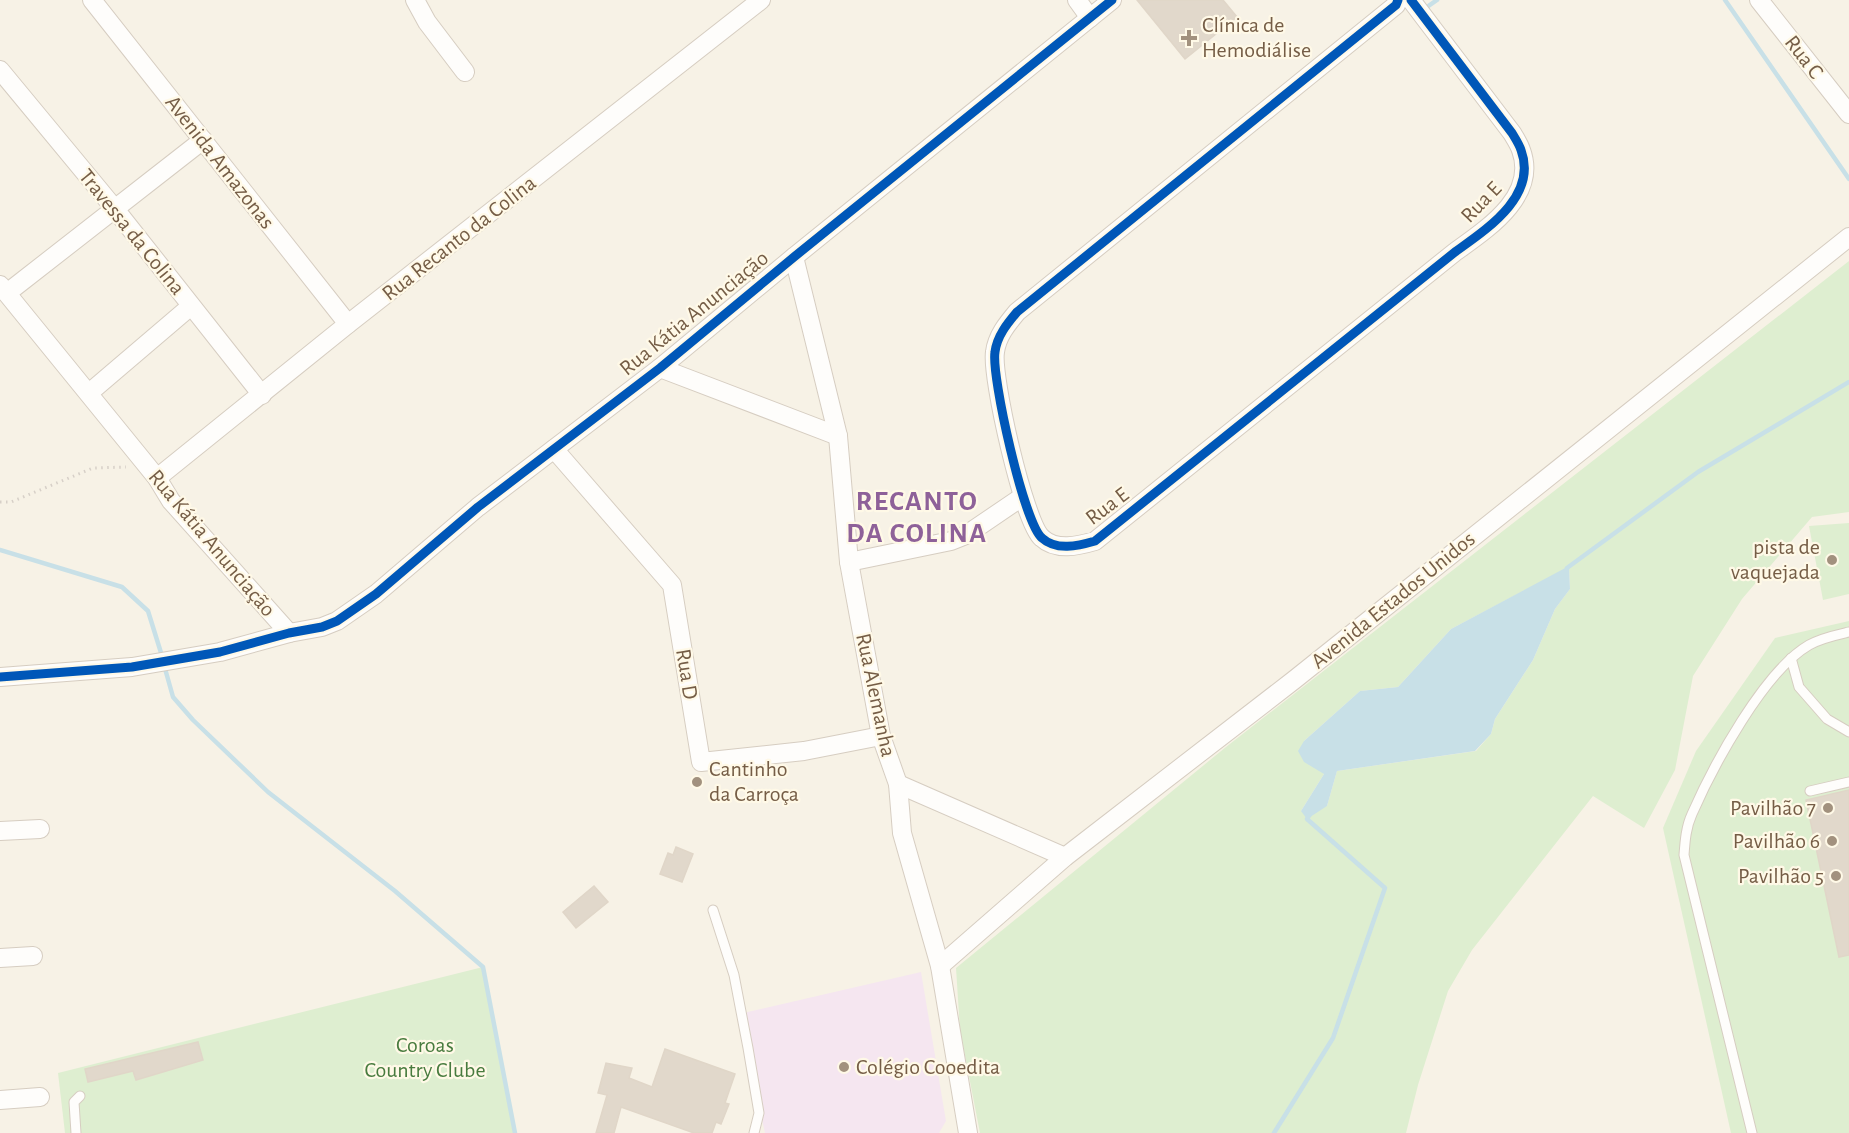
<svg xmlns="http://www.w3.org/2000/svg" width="1849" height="1133" font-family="'Alegreya Sans',sans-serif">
<rect width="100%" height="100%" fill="#f7f2e6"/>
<path fill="#f5e6f0" d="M921 972 946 1121 939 1133H765L739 1014Z"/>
<g fill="#deeed0" fill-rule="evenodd">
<path d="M1849 261V512L1812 517 1742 599 1693 676 1675 770 1644 828 1593 796 1472 950 1448 991 1418 1085 1406 1133H980L960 1030 956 968 1226 747ZM1569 567 1570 589 1555 609 1533 660 1495 719 1491 734 1476 751 1337 771 1327 806 1301 811 1324 774 1304 741 1360 691 1398 687 1451 629Z"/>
<path d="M1849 523V594L1823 600 1809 526Z"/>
<path d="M1849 621V1133H1731L1663 828 1696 751 1775 638Z"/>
<path d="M483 967 515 1133H65L58 1073Z"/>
</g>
<path fill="#c8e0e7" d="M1569 566 1570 589 1555 609 1533 660 1495 719 1491 734 1475 751 1337 771 1327 806 1307 819 1301 811 1324 774 1304 762 1298 751 1304 741 1360 691 1398 687 1451 629Z"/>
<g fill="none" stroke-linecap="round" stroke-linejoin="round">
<g stroke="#c8e0e7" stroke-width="4.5">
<path d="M1725 0 1849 179"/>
<path d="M1427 7 1437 0"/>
<path d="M0 550 122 587 148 611 162 656"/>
<path d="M1567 568 1698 472 1849 382"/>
<path d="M164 665 173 697 193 720 268 792 395 891 483 967 515 1133"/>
<path d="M1274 1133 1333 1038 1385 888 1307 819 1310 814"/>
</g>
</g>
<g fill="#e1d8cb" stroke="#e0d6c8" stroke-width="1.5">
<path d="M1137 0H1223L1237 17 1185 59Z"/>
<path d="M1849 790V955L1839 957 1806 800Z"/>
<path d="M676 847 693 854 682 882 660 874 668 853 673 855Z"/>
<path d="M594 886 608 902 576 928 563 912Z"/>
<path d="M198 1042 203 1060 136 1080 133 1071 88 1082 85 1069Z"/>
<path d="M665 1049 735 1074 725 1103 729 1104 721 1124 716 1122 712 1133H694L621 1107 614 1133H596L607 1095 598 1093 606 1063 632 1068 629 1078 652 1087Z"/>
</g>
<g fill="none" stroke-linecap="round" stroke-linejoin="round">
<defs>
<g id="service">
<path d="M1791 658 1799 687 1827 719 1849 732"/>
<path d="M1810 791 1849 782"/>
<path d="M713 910 734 975 748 1048 759 1113 754 1133"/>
<path d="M76 1133 74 1102 80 1096"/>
<path d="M1752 1133 1684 855C1685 841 1686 827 1692 814 1713 766 1764 671 1809 645 1821 638 1836 635 1849 632"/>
</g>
<g id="minor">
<path d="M92 0 348 324"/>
<path d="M415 0 427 22 465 72"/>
<path d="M1077 0 1090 18"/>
<path d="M1398 0 1396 5 1017 312C1007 324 997 336 995 352 991 376 1024 523 1042 538 1056 551 1078 546 1095 541L1455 252C1487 229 1538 196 1521 150 1519 144 1515 138 1512 133L1411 0"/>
<path d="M1759 0 1849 114"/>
<path d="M0 70 115 209 262 395"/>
<path d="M794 257 838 436 849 562 881 736 898 784 902 833 940 966 968 1133"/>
<path d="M0 285 157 478 171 501 289 633"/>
<path d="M7 293 203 140"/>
<path d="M660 368 838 436"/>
<path d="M89 393 191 306"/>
<path d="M554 449 672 585 701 762 804 751 881 736"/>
<path d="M157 478 348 324 761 0"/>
<path d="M849 562 951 541 966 535 1022 497"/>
<path d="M0 677 132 667 220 652 289 633 322 627 337 621 376 594 478 507 660 368 794 257 1112 0"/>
<path d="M898 784 1065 857"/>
<path d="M0 831 40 829"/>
<path d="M0 958 33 956"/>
<path d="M940 966 1065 857 1294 680 1849 237"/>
<path d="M0 1100 40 1097"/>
</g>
</defs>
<use href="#service" stroke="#d6cdc1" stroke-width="11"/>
<use href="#minor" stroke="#d6cdc1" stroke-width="20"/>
<path stroke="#d7d0c8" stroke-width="3" stroke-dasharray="1.5 4.5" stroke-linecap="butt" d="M0 502H11L93 468 126 467"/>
<use href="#service" stroke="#fefdfb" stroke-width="9"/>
<use href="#minor" stroke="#fefdfb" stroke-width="18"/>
<defs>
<g id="cycleway">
<path d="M1398 0 1396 5 1017 312C1007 324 997 336 995 352 991 376 1024 523 1042 538 1056 551 1078 546 1095 541L1455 252C1487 229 1538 196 1521 150 1519 144 1515 138 1512 133L1411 0"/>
<path d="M0 677 132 667 220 652 289 633 322 627 337 621 376 594 478 507 660 368 794 257 1112 0"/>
</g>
</defs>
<use href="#cycleway" stroke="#fff9e7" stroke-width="13"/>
<use href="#cycleway" stroke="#0057b8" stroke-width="9"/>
</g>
<g fill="#a2917e" stroke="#fff9e7" stroke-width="2">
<path d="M1186 29h6v6h6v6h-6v6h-6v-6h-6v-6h6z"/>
<circle cx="1832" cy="560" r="6"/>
<circle cx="697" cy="782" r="6"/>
<circle cx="1828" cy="808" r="6"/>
<circle cx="1832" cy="841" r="6"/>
<circle cx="1836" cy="876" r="6"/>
<circle cx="844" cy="1067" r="6"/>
</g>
<g text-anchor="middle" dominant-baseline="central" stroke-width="4.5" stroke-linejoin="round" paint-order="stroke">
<g font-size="22" fill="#755d46" stroke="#fff9e7" text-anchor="end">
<text x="1202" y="25" text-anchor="start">Clínica de<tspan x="1202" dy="25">Hemodiálise</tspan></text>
<text x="1820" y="547">pista de<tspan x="1820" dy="25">vaquejada</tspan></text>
<text x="709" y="769" text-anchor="start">Cantinho<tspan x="709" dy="25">da Carroça</tspan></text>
<text x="1816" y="808">Pavilhão 7</text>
<text x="1820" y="841">Pavilhão 6</text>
<text x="1824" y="876">Pavilhão 5</text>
<text x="856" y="1067" text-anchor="start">Colégio Cooedita</text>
</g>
<g font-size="22" fill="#755d46" stroke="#fff9e7">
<text transform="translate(1804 57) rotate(52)">Rua C</text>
<text transform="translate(220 162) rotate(52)">Avenida Amazonas</text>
<text transform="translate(1481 202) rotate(-46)">Rua E</text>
<text transform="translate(132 232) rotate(51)">Travessa da Colina</text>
<text transform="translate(459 238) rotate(-38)">Rua Recanto da Colina</text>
<text transform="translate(694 313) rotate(-39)">Rua Kátia Anunciação</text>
<text transform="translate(1107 506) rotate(-37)">Rua E</text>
<text transform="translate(212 543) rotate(50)">Rua Kátia Anunciação</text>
<text transform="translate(1393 600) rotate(-39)">Avenida Estados Unidos</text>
<text transform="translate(687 674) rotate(81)">Rua D</text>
<text transform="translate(876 695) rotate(78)">Rua Alemanha</text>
</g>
<g font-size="22" fill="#487b3e" stroke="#fff9e7">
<text x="425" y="1045">Coroas<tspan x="425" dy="25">Country Clube</tspan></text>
</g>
<g font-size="28" font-weight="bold" letter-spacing="1.5" fill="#8e6199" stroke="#fff9e7">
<text x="917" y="502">RECANTO<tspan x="917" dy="32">DA COLINA</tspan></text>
</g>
</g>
</svg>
